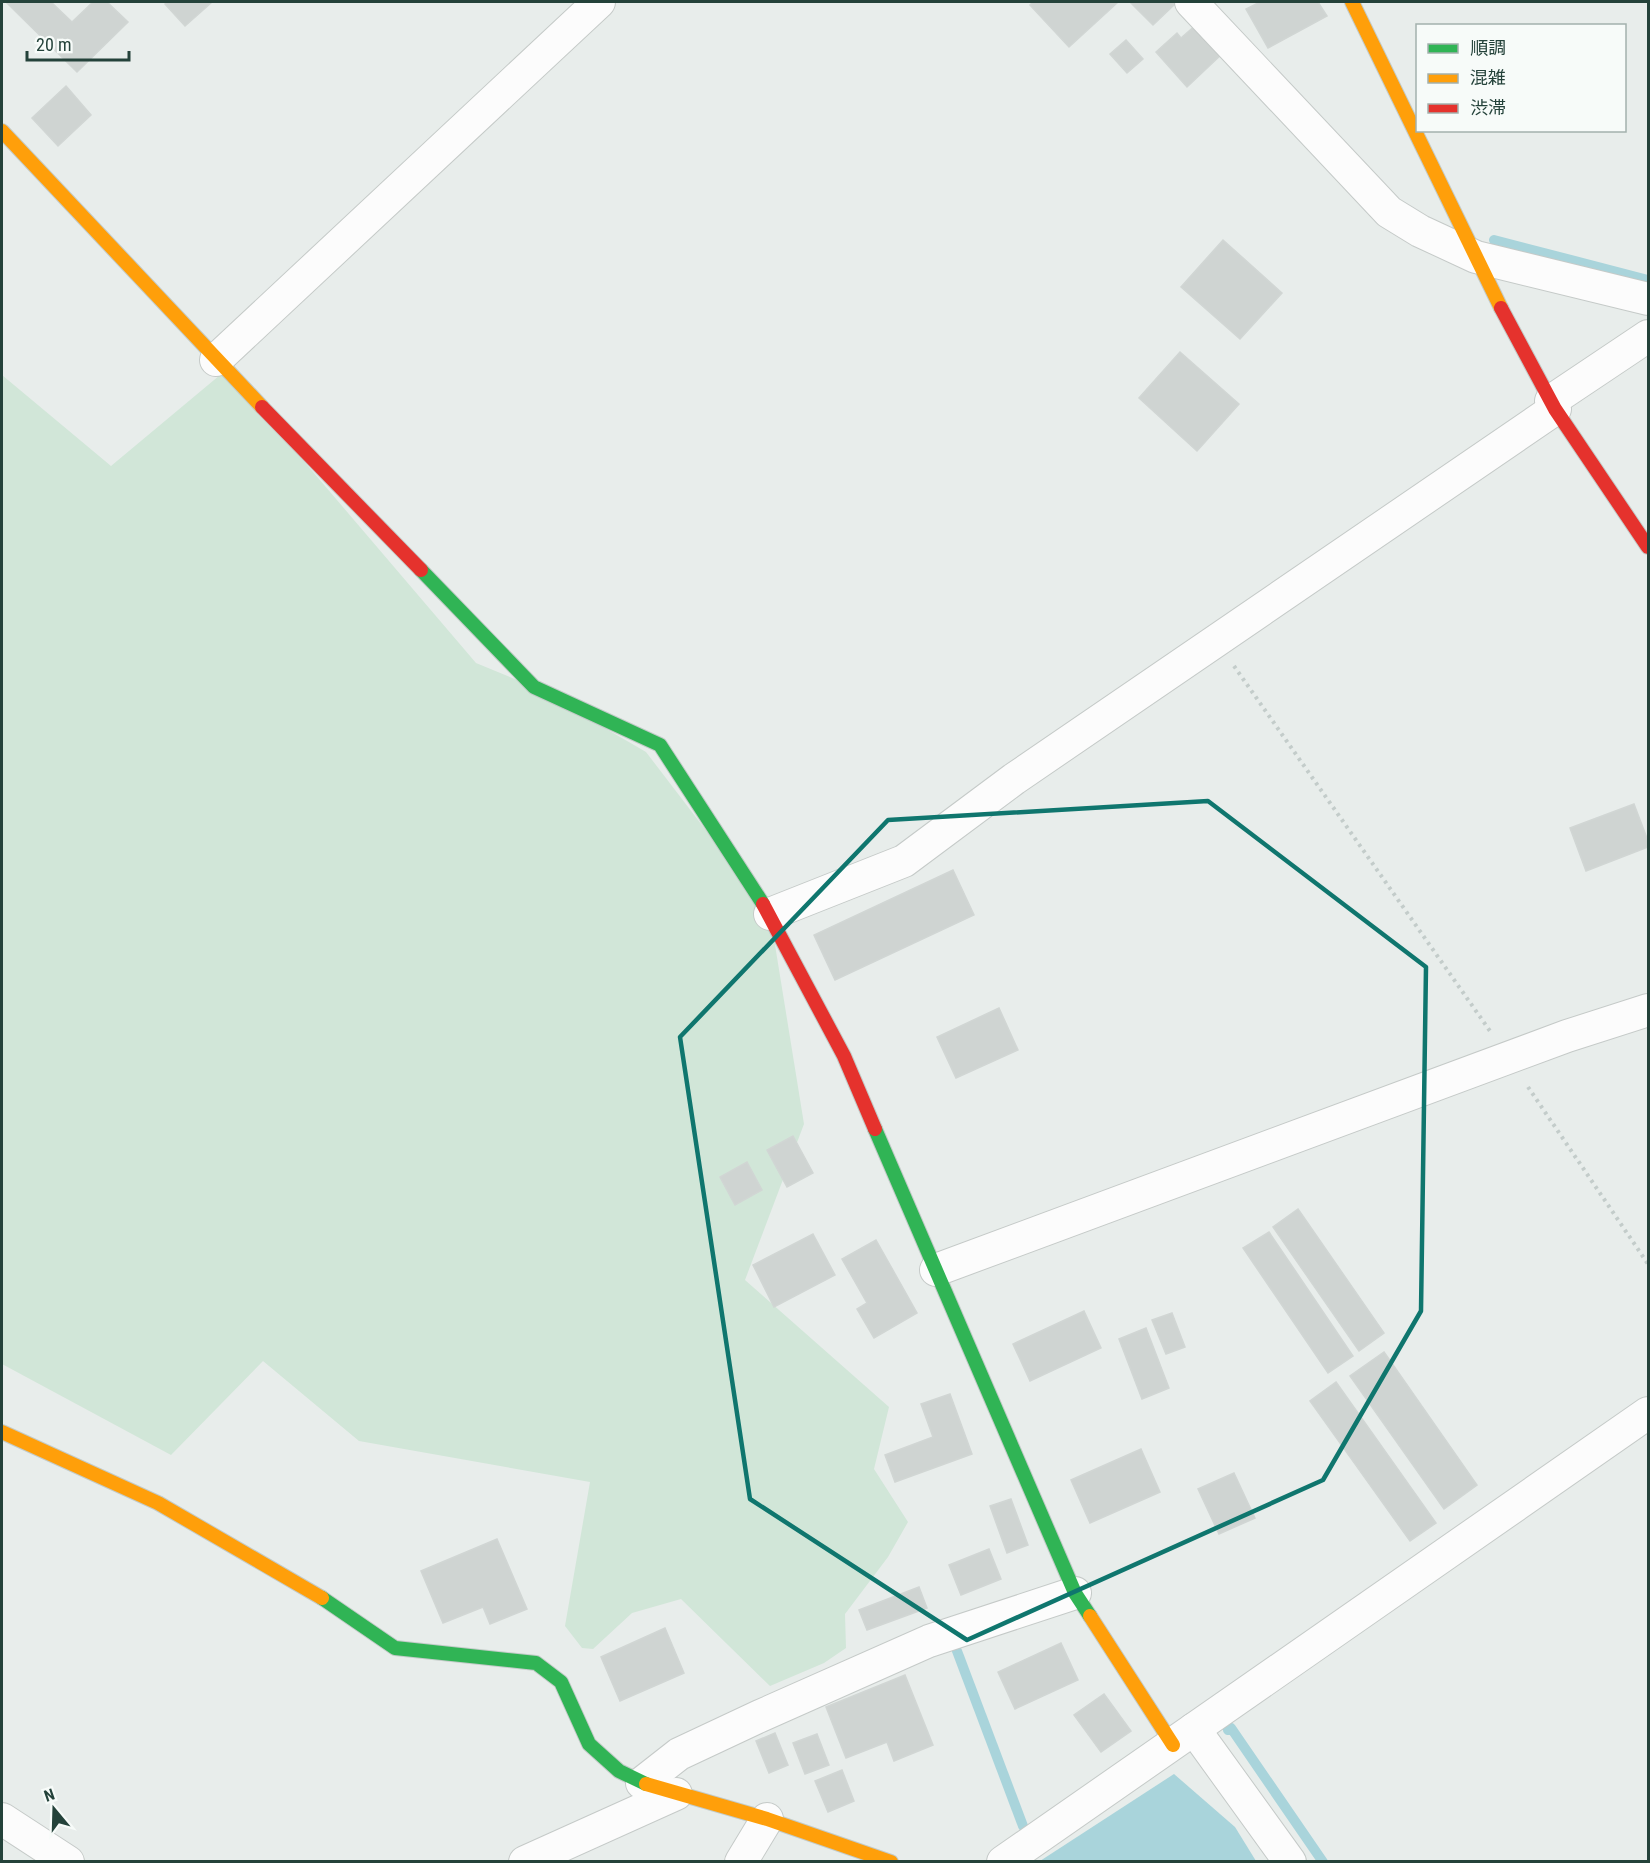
<svg xmlns="http://www.w3.org/2000/svg" width="1650" height="1863" font-family="'Roboto Condensed','Noto Sans JP',sans-serif">
<rect width="100%" height="100%" fill="#e8edeb"/>
<path fill="#d1e6d8" d="M226 370 476 663 534 687 646 752 770 914 804 1124 745 1280 889 1407 874 1469 908 1522 888 1557 845 1614 846 1648 824 1663 770 1686 681 1599 632 1613 593 1649 582 1648 565 1626 590 1482 359 1441 263 1361 171 1455 2 1364V375L111 466Z"/>
<path fill="#a9d4db" d="M1174 1774 1235 1827 1256 1861H1040Z"/>
<g fill="none" stroke-linecap="round" stroke-linejoin="round">
<g stroke="#a9d4db" stroke-width="10">
<path d="M1494 240 1648 280"/>
<path d="M957 1651 1023 1826"/>
<path d="M1228 1730 1231 1728 1323 1862"/>
</g>
</g>
<g fill="#cfd4d2" stroke="#d1d6d4" stroke-width="1.5">
<path d="M6 2H51L72 22 93 2H107L128 22 77 72Z"/>
<path d="M167 2H212L185 26 165 4Z"/>
<path d="M1033 2H1118L1069 47 1030 5Z"/>
<path d="M1130 2H1173L1175 4 1153 25Z"/>
<path d="M1260 2H1318L1327 16 1268 48 1246 9Z"/>
<path d="M1197 24 1223 53 1187 87 1156 52 1177 33 1181 38Z"/>
<path d="M1126 40 1143 59 1127 73 1110 54Z"/>
<path d="M66 86 91 115 58 146 32 118Z"/>
<path d="M1223 240 1282 293 1240 339 1181 287Z"/>
<path d="M1180 352 1239 404 1197 451 1139 398Z"/>
<path d="M1634 804 1648 841V847L1586 871 1570 828Z"/>
<path d="M953 870 974 915 835 980 814 935Z"/>
<path d="M999 1008 1018 1050 956 1078 937 1037Z"/>
<path d="M793 1136 813 1173 787 1187 767 1150Z"/>
<path d="M747 1162 762 1190 735 1205 720 1177Z"/>
<path d="M1298 1209 1384 1333 1359 1351 1273 1227Z"/>
<path d="M1269 1232 1353 1356 1328 1373 1243 1248Z"/>
<path d="M813 1234 835 1275 774 1307 753 1265Z"/>
<path d="M876 1240 917 1313 874 1338 857 1309 867 1303 842 1259Z"/>
<path d="M1084 1311 1101 1348 1030 1381 1013 1344Z"/>
<path d="M1172 1313 1185 1347 1166 1354 1152 1320Z"/>
<path d="M1146 1328 1169 1388 1142 1399 1119 1339Z"/>
<path d="M1384 1352 1477 1485 1444 1509 1350 1376Z"/>
<path d="M1336 1382 1436 1523 1410 1541 1310 1401Z"/>
<path d="M950 1394 972 1454 895 1482 885 1455 933 1437 921 1404Z"/>
<path d="M1141 1449 1160 1492 1090 1523 1071 1480Z"/>
<path d="M1234 1473 1255 1518 1219 1534 1198 1489Z"/>
<path d="M1011 1499 1028 1545 1007 1553 990 1506Z"/>
<path d="M497 1539 527 1609 490 1624 483 1607 443 1623 421 1571Z"/>
<path d="M989 1549 1001 1579 961 1595 949 1565Z"/>
<path d="M919 1587 927 1608 867 1630 859 1610Z"/>
<path d="M665 1628 684 1673 620 1701 601 1657Z"/>
<path d="M1061 1643 1078 1680 1015 1709 998 1672Z"/>
<path d="M905 1675 933 1745 894 1761 887 1742 846 1758 826 1707Z"/>
<path d="M1104 1694 1131 1731 1101 1752 1074 1715Z"/>
<path d="M775 1733 788 1765 769 1773 756 1741Z"/>
<path d="M817 1734 829 1765 805 1774 793 1743Z"/>
<path d="M842 1770 854 1801 828 1812 815 1781Z"/>
</g>
<g fill="none" stroke-linecap="round" stroke-linejoin="round">
<defs>
<g id="street">
<path d="M1191 2 1389 212 1420 231 1476 257 1648 299"/>
<path d="M216 360 599 2"/>
<path d="M1551 401 1648 336"/>
<path d="M770 914 904 861 1014 779 1555 409"/>
<path d="M936 1270 1567 1036 1648 1010"/>
<path d="M1194 1729 1290 1862"/>
<path d="M642 1783 679 1754 760 1716 929 1641 1075 1593"/>
<path d="M2 1819 68 1862"/>
<path d="M525 1862 676 1794"/>
<path d="M741 1862 767 1819"/>
<path d="M1003 1862 1648 1413"/>
</g>
<g id="fast">
<path d="M421 570 534 687 660 745 763 904"/>
<path d="M875 1129 1075 1593 1090 1616"/>
<path d="M322 1598 395 1648 536 1663 561 1682 589 1744 619 1771 646 1784"/>
</g>
<g id="slow">
<path d="M1352 2 1501 308"/>
<path d="M2 131 262 407"/>
<path d="M2 1432 158 1503 322 1598"/>
<path d="M1090 1616 1173 1745"/>
<path d="M646 1784 767 1819 891 1862"/>
</g>
<g id="jam">
<path d="M1501 308 1555 409 1648 547"/>
<path d="M262 407 421 570"/>
<path d="M763 904 844 1056 875 1129"/>
</g>
</defs>
<use href="#street" stroke="#c5cac8" stroke-width="34"/>
<use href="#fast" stroke="#c3cbc8" stroke-width="16"/>
<use href="#slow" stroke="#c3cbc8" stroke-width="16"/>
<use href="#jam" stroke="#c3cbc8" stroke-width="16"/>
<g stroke="#c3ccca" stroke-width="4" stroke-dasharray="3 4.5" stroke-linecap="butt">
<path d="M1234 666 1490 1031"/>
<path d="M1528 1087 1648 1264"/>
</g>
<use href="#street" stroke="#fcfcfc" stroke-width="32"/>
<use href="#fast" stroke="#30b455" stroke-width="14"/>
<use href="#slow" stroke="#ff9f0a" stroke-width="14"/>
<use href="#jam" stroke="#e5322d" stroke-width="14"/>
</g>
<path fill="none" stroke="#0f766e" stroke-width="4.5" stroke-linejoin="round" d="M1208 801 1426 967 1421 1311 1323 1480 967 1640 750 1499 680 1037 888 820Z"/>
<rect width="1650" height="1863" fill="none" stroke="#24423a" stroke-width="6"/>
<rect x="1416" y="24" width="210" height="108" fill="#f7fbf9" stroke="#a3b1ad" stroke-width="1.5"/>
<rect x="1428" y="44" width="30" height="9" fill="#30b455" stroke="#a3b1ad" stroke-width="1.5"/>
<text x="1470" y="54" font-size="18" fill="#24423a">順調</text>
<rect x="1428" y="74" width="30" height="9" fill="#ff9f0a" stroke="#a3b1ad" stroke-width="1.5"/>
<text x="1470" y="84" font-size="18" fill="#24423a">混雑</text>
<rect x="1428" y="104" width="30" height="9" fill="#e5322d" stroke="#a3b1ad" stroke-width="1.5"/>
<text x="1470" y="114" font-size="18" fill="#24423a">渋滞</text>
<g transform="translate(54 1809) rotate(341)" stroke="#f7fbf9" stroke-width="4.5" paint-order="stroke">
<path d="M0-4.5L10 22L0 15L-10 22Z" fill="#24423a"/>
<text y="-9" font-size="16" font-weight="bold" text-anchor="middle" fill="#24423a">N</text>
</g>
<path d="M27 51v9h102v-9" fill="none" stroke="#24423a" stroke-width="3"/>
<text x="36" y="51" font-size="18" fill="#24423a" stroke="#f7fbf9" stroke-width="4.5" paint-order="stroke">20 m</text>
</svg>
